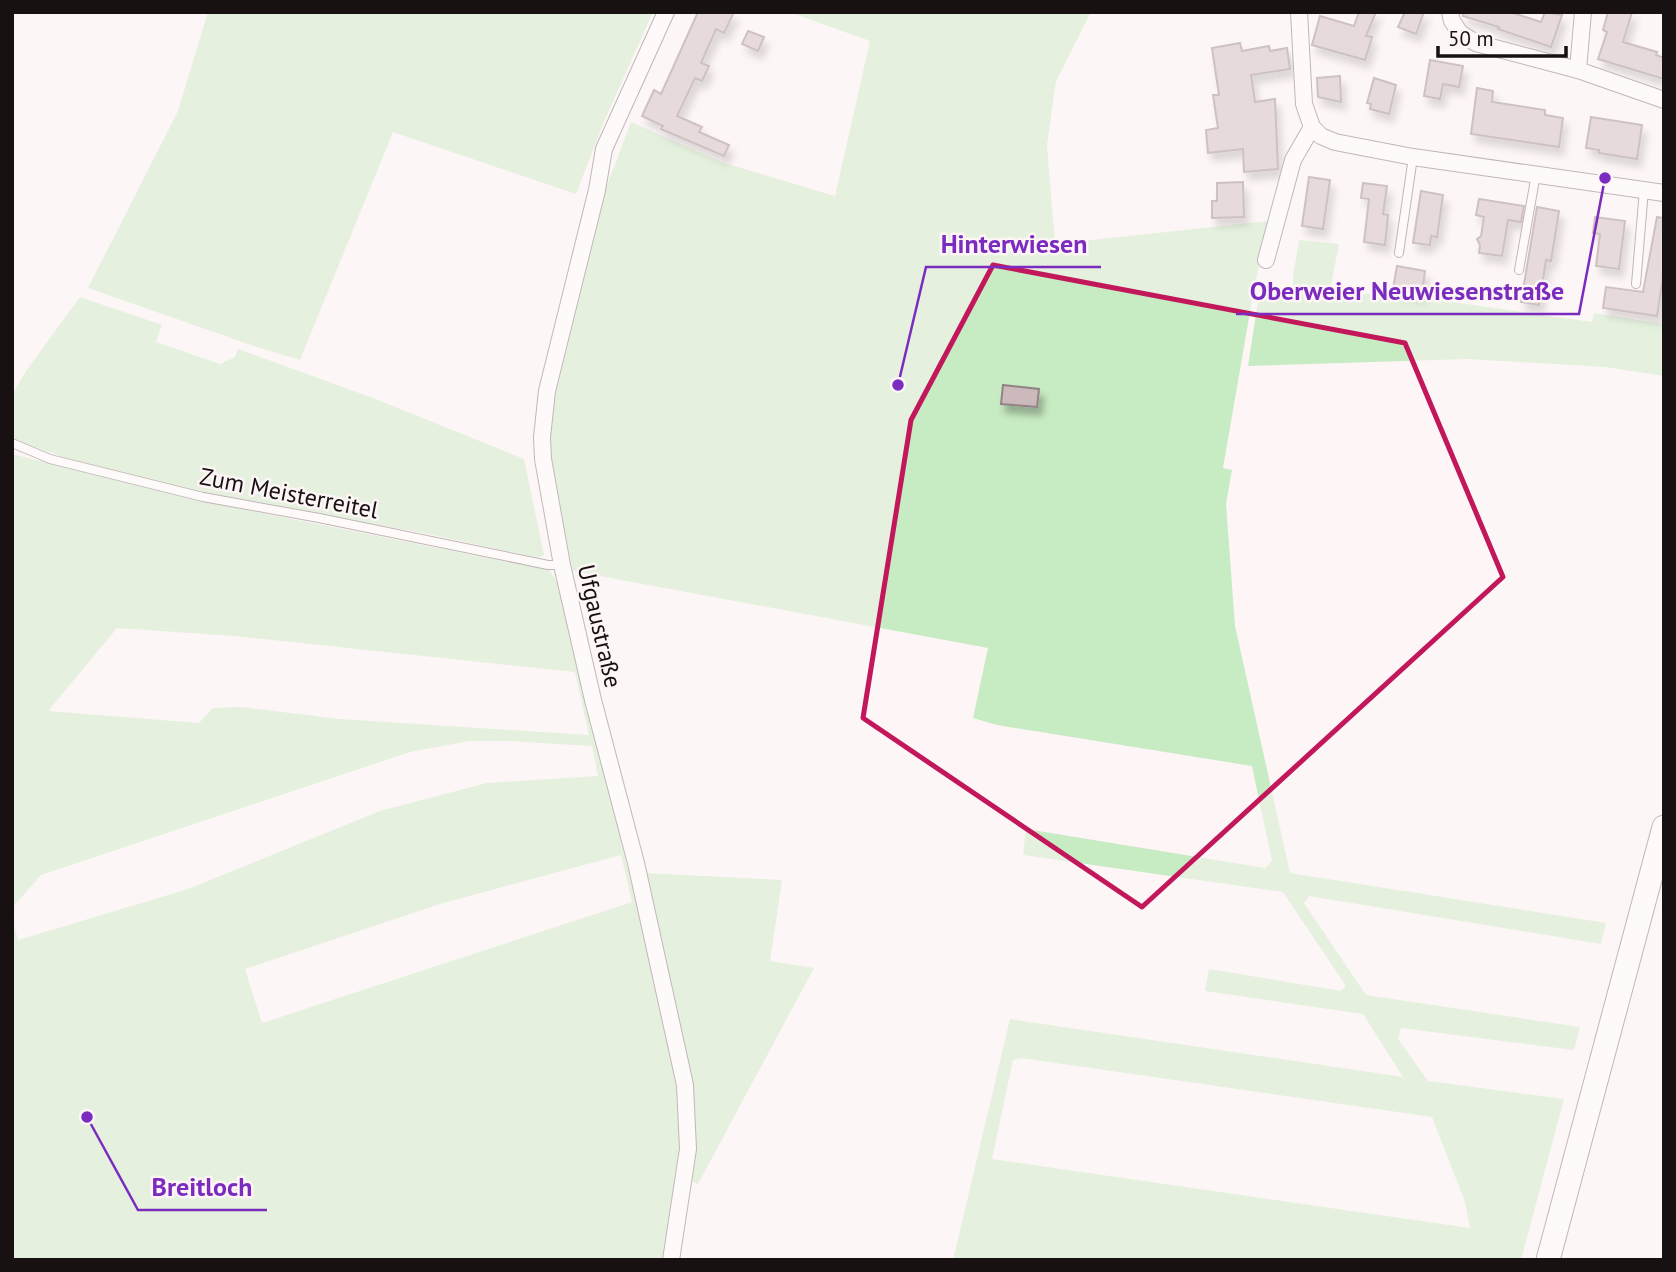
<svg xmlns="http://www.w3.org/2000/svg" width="1676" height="1272" font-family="'PT Sans',sans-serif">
<defs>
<filter id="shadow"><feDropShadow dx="4.5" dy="8" stdDeviation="3.5" flood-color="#0004"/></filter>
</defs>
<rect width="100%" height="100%" fill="#fdf5f6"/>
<g fill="#c7ebc2" fill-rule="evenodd">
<path d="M208 12H653L603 124 576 194 393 132 300 360 257 347 88 288 178 111Z"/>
<path d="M789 12H1091L1056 81 1047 145 1055 244 1268 221 1252 300 1223 468 1232 470 1226 504 1235 626 1290 873 1606 923 1601 944 1309 896 1304 903 1366 995 1580 1027 1574 1050 1401 1028 1398 1039 1428 1081 1564 1099 1521 1260H953L1010 1019 1403 1077 1363 1014 1205 991 1209 969 1341 991 1346 986 1283 892 1023 855 1026 829 1265 868 1272 861 1252 766 997 725 973 718 988 648 573 571 550 469 548 426 606 188 631 122 721 162 835 196 870 41ZM1021 1058 1432 1117 1465 1202 1470 1228 992 1159 1013 1060Z"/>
<path d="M1299 240 1339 244 1329 296 1389 293 1592 322 1594 313 1664 324V376L1605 367 1467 359 1248 366 1258 301 1293 298V277Z"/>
<path d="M80 297 162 325 156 342 220 364 235 357 238 349 373 398 524 459 544 555 539 558 423 533 203 493 74 461 12 439V395L26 371Z"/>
<path d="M12 454 196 500 549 570 557 582 635 898 672 1061 681 1119 677 1179 665 1260H12V917L18 940 188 889 380 811 487 783 598 776 592 746 508 741H469L410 752 41 875 12 908ZM117 628 234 636 575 672 589 735 339 719 241 707 213 708 199 723 48 711ZM621 855 632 902 262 1023 245 969 443 903Z"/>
<path d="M644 873 782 880 770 961 814 968 698 1184 692 1182 695 1132Z"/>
</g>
<g fill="#cbb9bb" stroke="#938285" stroke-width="2" filter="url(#shadow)">
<path d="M698 12H734L724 33 716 29 701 63 709 66 702 81 695 78 677 116 702 127 699 132 729 145 724 156 661 129 663 126 642 116 654 90 661 94Z"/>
<path d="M1359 12H1376L1366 36 1372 37 1365 60 1312 45 1320 16 1354 26Z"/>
<path d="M1405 12H1424L1416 34 1398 27Z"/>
<path d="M1463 12H1510L1541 22 1545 12 1562 15 1551 47 1498 29 1499 27 1463 16Z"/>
<path d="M1608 12H1632L1623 42 1657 52 1656 55 1664 58V79L1598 59 1607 32 1603 30Z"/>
<path d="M748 31 764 37 758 51 742 44Z"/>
<path d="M1240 43 1242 51 1269 46 1270 51 1287 48 1290 69 1251 75 1255 102 1275 99 1278 169 1244 172 1243 149 1208 153 1206 130 1218 128 1213 95H1219L1212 48Z"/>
<path d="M1430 60 1463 66 1459 87 1443 84 1440 99 1424 96Z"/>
<path d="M1340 76 1341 102 1318 97 1317 78Z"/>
<path d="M1374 78 1396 85 1389 114 1370 109 1371 104 1367 103Z"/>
<path d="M1477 88 1493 91 1492 102 1545 110V115L1563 118 1559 147 1471 134Z"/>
<path d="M1591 117 1642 125 1637 159 1599 153V150L1586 148Z"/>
<path d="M1309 177 1330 180 1323 229 1302 226Z"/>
<path d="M1243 182 1244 217 1212 218V201H1217V183Z"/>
<path d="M1363 183 1387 186 1383 214 1388 215 1385 245 1364 242 1369 199 1361 198Z"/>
<path d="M1421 191 1443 195 1437 237 1431 236 1430 245 1413 243Z"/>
<path d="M1479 199 1524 206 1521 222 1508 220 1502 256 1479 253 1480 245 1477 239 1481 236 1484 217 1476 215Z"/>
<path d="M1537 207 1559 211 1551 261 1546 260 1539 305 1521 302Z"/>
<path d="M1595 217 1625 221 1619 269 1596 266 1600 234 1593 233Z"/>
<path d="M1657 217 1664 218V271L1657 316 1603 308 1606 287 1643 292Z"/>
<path d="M1397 266 1425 271 1422 294 1393 289Z"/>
<path d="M1003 385 1039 389 1037 407 1001 404Z"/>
</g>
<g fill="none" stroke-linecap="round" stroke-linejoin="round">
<defs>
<g id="service">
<path d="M1399 253 1413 157"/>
<path d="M1519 270 1536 174"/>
<path d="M1636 284 1644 190"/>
<path d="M12 443 50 459 203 497 319 518 548 565H562"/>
</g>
<g id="minor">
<path d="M666 12 604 149 597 190 547 391 542 437 543 459 562 565 593 700 636 863 685 1085 688 1149 671 1260"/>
<path d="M1299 12 1304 104 1312 127 1321 136 1335 142 1413 157 1664 193"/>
<path d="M1450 12 1452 21 1460 33 1476 43 1578 70 1664 100"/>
<path d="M1578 70 1583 12"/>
<path d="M1266 260 1293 160 1312 127"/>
</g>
<path id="secondary" d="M1548 1260 1664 827"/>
</defs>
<use href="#service" stroke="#7a6a6c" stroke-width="10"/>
<use href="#minor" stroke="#7a6a6c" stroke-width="18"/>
<use href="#secondary" stroke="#7a6a6c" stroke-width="25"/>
<use href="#service" stroke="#fff" stroke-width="8"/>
<use href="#minor" stroke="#fff" stroke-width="16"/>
<use href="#secondary" stroke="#fff" stroke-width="23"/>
</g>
<path d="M0 0H1676V1272H0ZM993 265 1405 343 1503 577 1142 907 863 718 911 420Z" fill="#fdf5f6" fill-opacity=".55" fill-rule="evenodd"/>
<path fill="none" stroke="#c2185b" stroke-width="5" stroke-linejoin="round" d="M993 265 1405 343 1503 577 1142 907 863 718 911 420Z"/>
<g text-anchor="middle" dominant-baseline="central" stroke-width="5" stroke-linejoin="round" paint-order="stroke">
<g font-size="24" fill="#171112" stroke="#fdf5f6">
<text transform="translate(289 493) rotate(11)">Zum Meisterreitel</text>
<text transform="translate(600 626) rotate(77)">Ufgaustraße</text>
</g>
</g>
<path fill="none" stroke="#7b2cbf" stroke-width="2.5" d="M898 385L926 267H1101M1605 178L1579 314H1236M87 1117L138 1210H267"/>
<g fill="#7b2cbf" stroke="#fdf5f6" stroke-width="2.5">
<circle cx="898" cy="385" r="7"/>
<circle cx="1605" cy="178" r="7"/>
<circle cx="87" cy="1117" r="7"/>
</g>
<g font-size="26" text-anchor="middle" font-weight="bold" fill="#7b2cbf" stroke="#fdf5f6" stroke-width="5" stroke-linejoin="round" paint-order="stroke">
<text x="1014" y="253">Hinterwiesen</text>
<text x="1407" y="300">Oberweier Neuwiesenstraße</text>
<text x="202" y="1196">Breitloch</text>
</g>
<rect width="1676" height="1272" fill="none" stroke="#171112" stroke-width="28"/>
<path d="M1438 46v10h128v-10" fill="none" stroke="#171112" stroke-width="3.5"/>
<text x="1448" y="46" font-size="21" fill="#171112" stroke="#fdf5f6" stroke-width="5" paint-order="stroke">50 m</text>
</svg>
